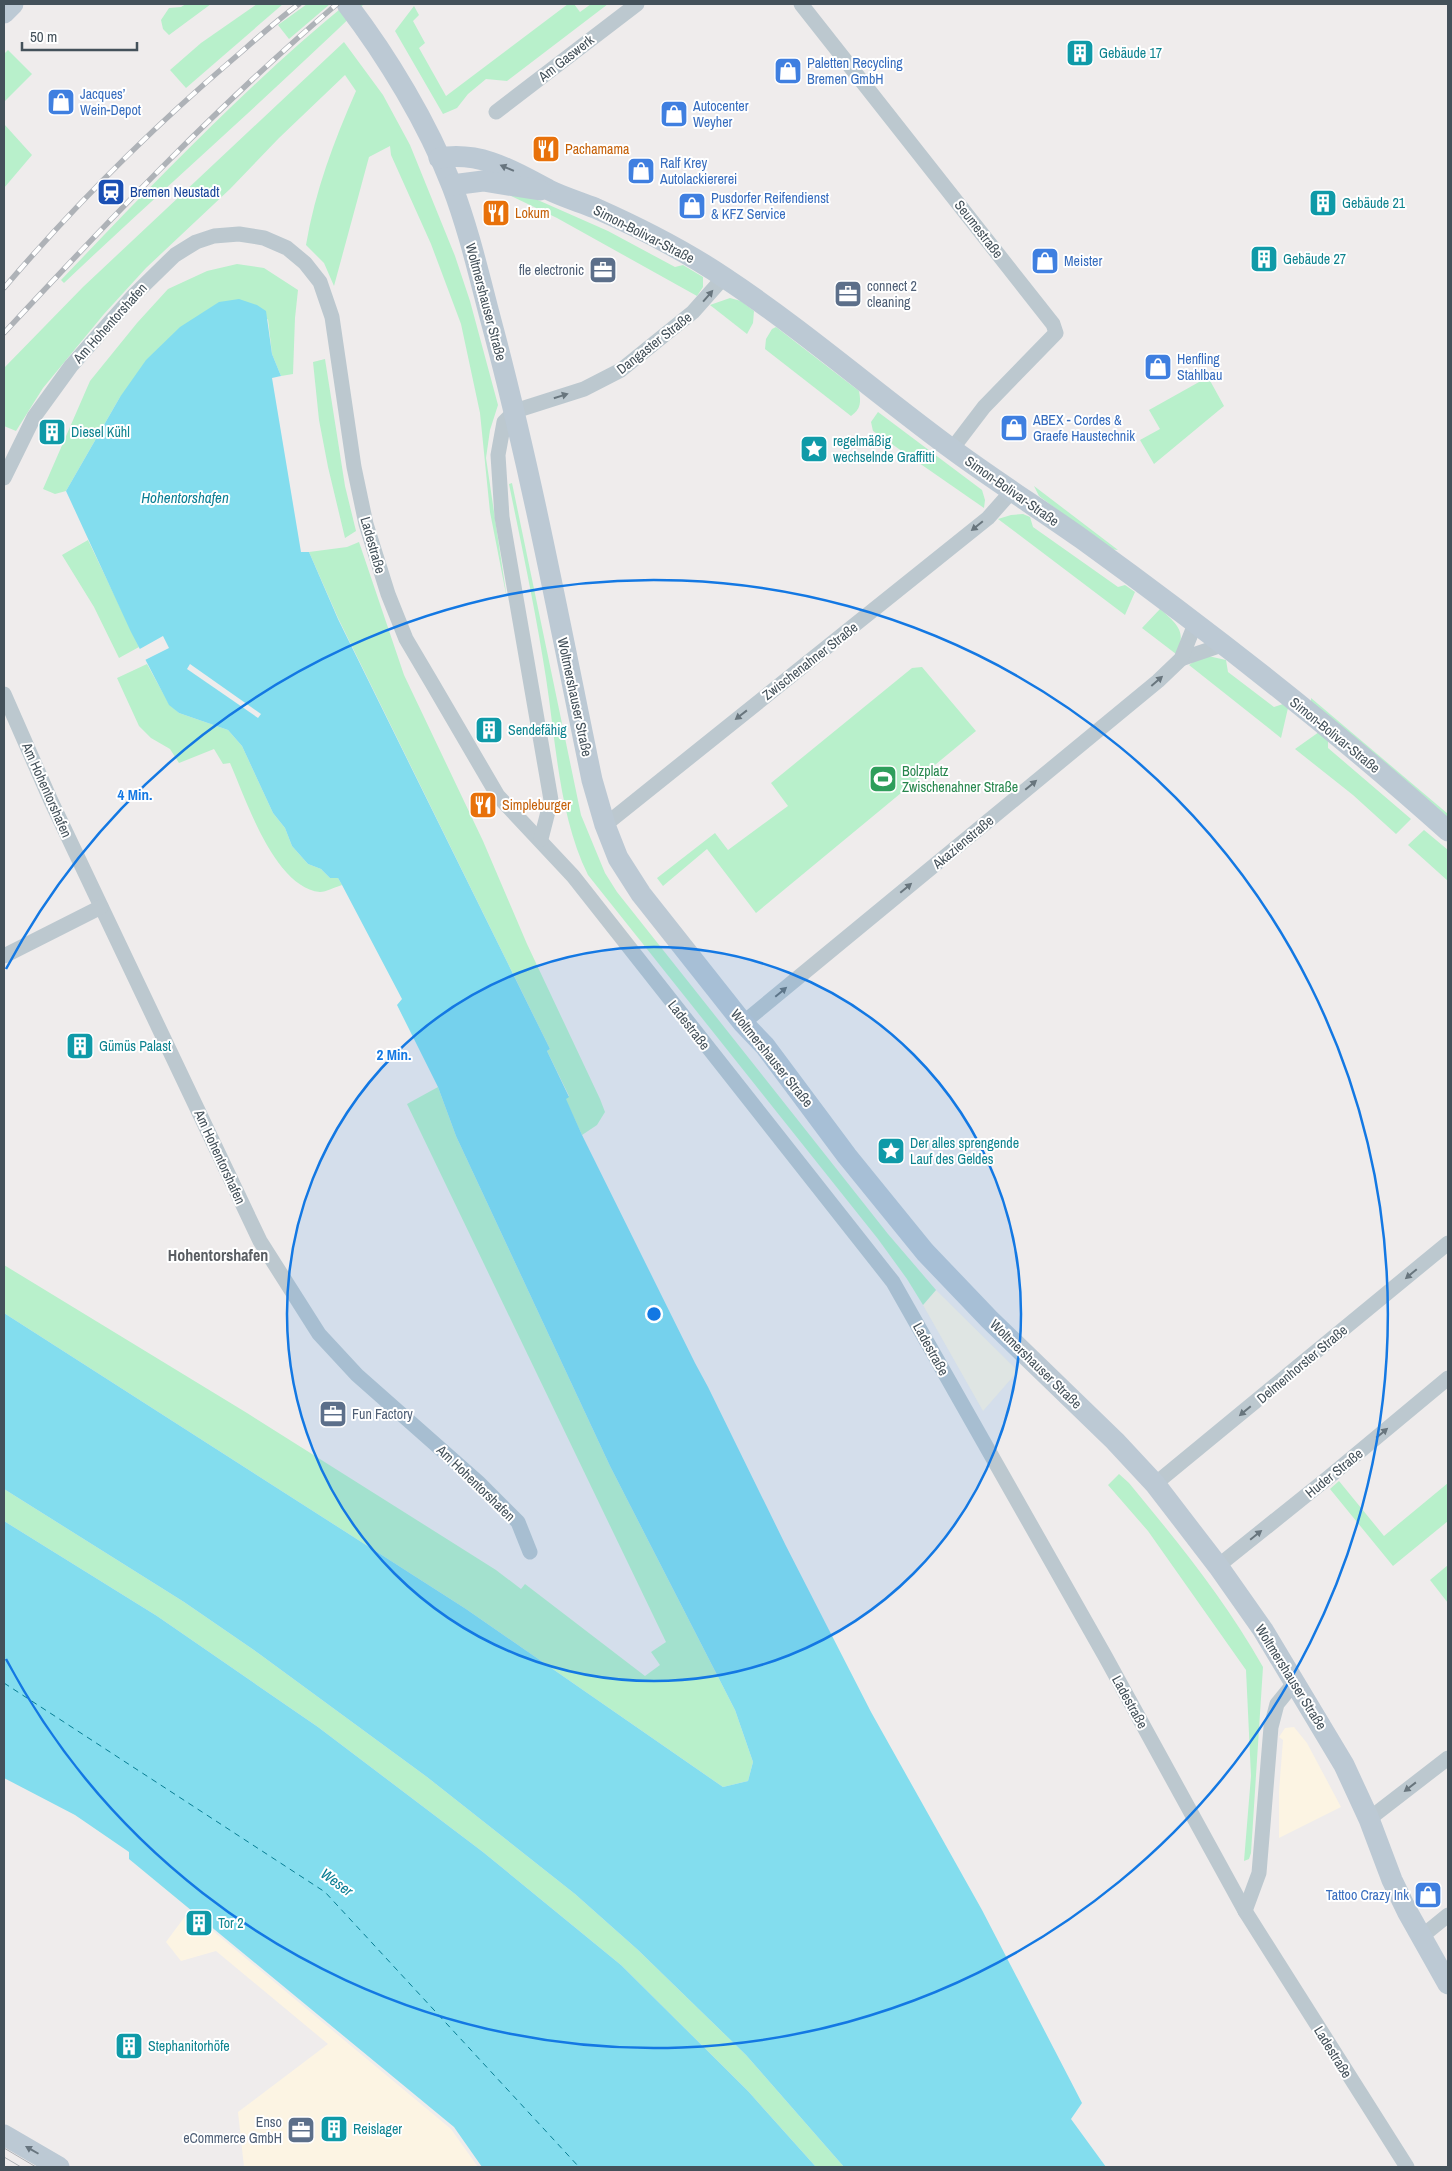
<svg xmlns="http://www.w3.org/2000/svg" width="1452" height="2171" font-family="'Archivo Narrow',sans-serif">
<rect width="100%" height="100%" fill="#efecec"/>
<g fill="#fcf4e3">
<path d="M936 1290 1018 1371 983 1411 923 1305Z"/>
<path d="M1294 1727 1307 1743 1341 1807 1279 1838V1791L1283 1740 1279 1737 1285 1728Z"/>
<path d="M189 1911 451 2129 478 2167H244L238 2112 328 2044 216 1951 181 1961 166 1942Z"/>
</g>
<g fill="#b8f0cb">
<path d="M186 4H211L169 35 163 29 161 20 169 8 181 7Z"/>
<path d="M257 4H283L186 88 170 70 201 43Z"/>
<path d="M307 4H330L289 39 278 25Z"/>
<path d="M346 4H364C266 99 163 189 64 283L61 280C152 185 244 88 346 4Z"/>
<path d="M568 4H574L580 12 591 4H608L507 81 486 79 468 94 457 108 443 114 395 31 414 6 419 15 413 21 425 43 419 48 446 96Z"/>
<path d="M344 42 383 95 410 145 455 256 470 301 498 405 490 430 486 458 507 599 490 512 480 413 461 324 431 244 391 155 390 146 369 157 334 286 324 263 306 245C315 191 334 141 356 91L345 75 279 138 230 189 146 268 104 314 43 388 16 431 4 426V368L83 287Z"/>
<path d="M8 50 32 74 4 102V54Z"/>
<path d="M4 124 32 155 4 188Z"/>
<path d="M507 194 531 197 608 231 675 267 683 265 703 277V287L697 296 557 218Z"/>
<path d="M237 264 264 268 298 290 295 318 293 374 281 376 272 354 268 319 120 397 66 491 55 494 43 489 90 381 137 323 168 289 207 271Z"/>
<path d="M730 298 741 301 754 311 753 323 747 334 710 305Z"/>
<path d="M776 327 859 391C861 402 861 409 851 416L765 349 766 339 772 329Z"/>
<path d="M325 359 345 486 356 531 345 538 328 467 319 420 313 362Z"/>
<path d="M1208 377 1224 406 1154 464 1140 440 1160 429 1149 410Z"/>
<path d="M878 412 982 490 985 500 984 508 873 431 871 422Z"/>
<path d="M512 483 581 815 605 873 617 892 698 994 888 1234 936 1290 923 1305 907 1279 878 1239 588 875C559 816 556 743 546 678 536 613 522 548 509 484Z"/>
<path d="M1034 486 1118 550 1109 549 1039 496Z"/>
<path d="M1023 514 1030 517 1033 527 1118 587 1125 585 1135 592 1125 615 998 519 1011 515Z"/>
<path d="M88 540 139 647 119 658 94 607 62 555Z"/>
<path d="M359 542 404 675 483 841 527 944 600 1099 605 1112 597 1125 582 1135 565 1098 569 1096 547 1051 550 1049 338 618 309 552 347 547Z"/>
<path d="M1160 609C1176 623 1188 632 1176 654L1142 628Z"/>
<path d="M1208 656 1226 660 1228 672 1274 707 1283 704 1288 708 1281 738 1189 665 1197 659Z"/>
<path d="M147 664 169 704 179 713 228 730 242 746 273 813 285 828 292 846 308 864 321 869 330 878H338L342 885C335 887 326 892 320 892 274 887 246 799 230 763L223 764 214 749 179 763 170 749 151 738 139 726 117 678Z"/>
<path d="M922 667 976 731 756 913 707 849 663 886 657 878 715 833 728 850 788 806 771 783 912 668Z"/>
<path d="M1311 698 1448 814V820L1311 703Z"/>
<path d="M1319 732 1328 738V748L1411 819 1396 834 1353 795 1295 749Z"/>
<path d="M1424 830 1448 850V881L1408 845Z"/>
<path d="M438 1087 456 1136 610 1466 735 1710 753 1762 748 1781 723 1787 466 1609 4 1313V1265L247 1413 496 1570 521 1589 525 1584 645 1676 660 1665 651 1652 666 1642 407 1104Z"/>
<path d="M1119 1474 1129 1483C1177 1541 1226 1601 1263 1667L1251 1853 1249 1859 1244 1861 1251 1776 1246 1670 1148 1531 1108 1485Z"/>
<path d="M1339 1481 1384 1536 1448 1483V1521L1393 1566 1330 1489Z"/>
<path d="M4 1489 184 1602 258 1653 427 1777 575 1894 638 1950 746 2055 844 2167H816L748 2091 621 1965 483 1852 318 1727 157 1616 4 1521Z"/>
<path d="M1448 1565V1603L1430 1580Z"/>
</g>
<g fill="#83ddee">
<path d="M239 299 257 305 266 311 272 354 281 376 272 378 301 552H309L338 619 550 1049 547 1051 569 1097 566 1099 582 1135 695 1363 708 1387 786 1546 871 1712 982 1910 1082 2103 1071 2119 1106 2167H844L746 2055 638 1950 575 1894 427 1777 258 1653 184 1602 4 1489V1313L466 1609 723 1787 748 1781 753 1762 735 1710 610 1466 456 1136 438 1087 397 1005 402 999 342 885 338 878H330L321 869 308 864 292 846 285 828 273 813 242 746 228 730 179 713 169 705 131 632 66 491 120 397 146 360 180 327 219 302Z"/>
<path d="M4 1521 157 1616 318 1727 483 1852 621 1965 748 2091 816 2167H482L454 2127 129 1859V1852L75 1815 4 1778Z"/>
</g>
<g fill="#efecec">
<path d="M163 636 169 648 143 661 138 650Z"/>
<path d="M190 664 261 714 258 718 187 669Z"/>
</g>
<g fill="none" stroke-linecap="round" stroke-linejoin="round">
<path stroke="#087d93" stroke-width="1" stroke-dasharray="6 5" stroke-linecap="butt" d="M4 1683 325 1892 579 2167"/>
<g stroke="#bcc8cf" stroke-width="15">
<path d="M801 4 1053 324 1056 333 984 407 952 449"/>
<path d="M496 112 637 4"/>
<path d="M4 478 34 417 71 366 134 295 175 255 196 242 214 236 239 234 264 238 287 248 305 263 320 282 332 317 354 467 366 524 388 594 406 639 432 683 498 796 573 876 893 1282 1105 1656 1245 1911 1407 2167"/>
<path d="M1181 659 1222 645"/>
<path d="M4 694 51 801 260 1241 319 1334 357 1375 478 1482 518 1522 530 1552"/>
<path d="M605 825 988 518 1011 492"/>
<path d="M541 839 551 800 502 517 498 455 504 422 515 411 584 389 621 370 693 312 724 277"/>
<path d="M4 956 101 907"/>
<path d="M743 1023 1158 681 1181 659 1195 624"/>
<path d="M1155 1484 1448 1243"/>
<path d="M1218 1566 1329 1477 1448 1378"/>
<path d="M1369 1819 1448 1758"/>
<path d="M1245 1911 1259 1873 1271 1727 1277 1704 1295 1682"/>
<path d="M1421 1937 1448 1915"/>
</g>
<g stroke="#bcc9d4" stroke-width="21">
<path d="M347 4C387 56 428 124 452 186 470 233 481 284 494 332 533 480 561 630 592 780L605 825 618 858 641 894 743 1023 765 1046 847 1156 925 1252 989 1319 1115 1441 1155 1484 1218 1566 1263 1630 1344 1765 1369 1819 1392 1880 1407 1911 1448 1984"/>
<path d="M4 13 13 4"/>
<path d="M439 158C482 151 513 171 549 190 563 197 580 202 595 208 640 228 684 250 725 278 805 331 878 395 956 452 997 482 1041 510 1082 539 1208 630 1332 727 1448 831"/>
<path d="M452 185 483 181 540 190"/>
<path d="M4 2135 59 2167"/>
</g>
<g stroke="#aeb2b7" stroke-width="1">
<path d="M4 2148 36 2167"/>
<path d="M4 2157 21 2167"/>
</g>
<defs>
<g id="rail">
<path d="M4 288C74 206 150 130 232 60 254 41 276 21 299 4"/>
<path d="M4 333C110 219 218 105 337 4"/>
</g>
</defs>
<use href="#rail" stroke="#aeb2b7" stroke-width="5.5"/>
<use href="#rail" stroke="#fff" stroke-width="4" stroke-dasharray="11" stroke-linecap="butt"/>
</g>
<defs><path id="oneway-solid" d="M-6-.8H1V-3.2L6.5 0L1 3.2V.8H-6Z" transform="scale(1.25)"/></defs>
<g fill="#68757f">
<use href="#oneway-solid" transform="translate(507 168) rotate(-157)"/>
<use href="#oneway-solid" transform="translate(32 2150) rotate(-150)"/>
</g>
<g fill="#68757d">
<use href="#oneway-solid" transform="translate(708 296) rotate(-49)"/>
<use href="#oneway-solid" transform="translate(561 396) rotate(-17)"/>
<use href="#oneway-solid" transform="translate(977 526) rotate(141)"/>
<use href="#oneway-solid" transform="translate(1157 681) rotate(-41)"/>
<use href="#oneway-solid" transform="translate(741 715) rotate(142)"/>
<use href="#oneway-solid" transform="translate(1031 785) rotate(-40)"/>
<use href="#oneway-solid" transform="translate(906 888) rotate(-40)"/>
<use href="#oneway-solid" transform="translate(781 992) rotate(-40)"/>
<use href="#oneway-solid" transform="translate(1411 1274) rotate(140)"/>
<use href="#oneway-solid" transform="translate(1245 1411) rotate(140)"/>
<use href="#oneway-solid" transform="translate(1382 1433) rotate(-40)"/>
<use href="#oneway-solid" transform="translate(1256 1535) rotate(-39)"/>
<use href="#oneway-solid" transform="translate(1410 1787) rotate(142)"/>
</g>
<circle cx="654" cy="1314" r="367" fill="#1378e3" fill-opacity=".12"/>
<g fill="none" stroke="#1378e3" stroke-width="2.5">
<circle cx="654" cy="1314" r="367"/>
<path d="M6 969A734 734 0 1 1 6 1659"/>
</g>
<defs>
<symbol id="building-square" viewBox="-11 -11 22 22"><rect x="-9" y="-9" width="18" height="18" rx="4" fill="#0f9aa8" stroke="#fff"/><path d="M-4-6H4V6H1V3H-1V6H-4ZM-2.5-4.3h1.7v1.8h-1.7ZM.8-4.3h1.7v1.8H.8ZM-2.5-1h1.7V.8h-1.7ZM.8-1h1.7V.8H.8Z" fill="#fff"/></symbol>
<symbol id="shop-square" viewBox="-11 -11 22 22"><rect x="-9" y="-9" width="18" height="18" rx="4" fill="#3f7fe0" stroke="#fff"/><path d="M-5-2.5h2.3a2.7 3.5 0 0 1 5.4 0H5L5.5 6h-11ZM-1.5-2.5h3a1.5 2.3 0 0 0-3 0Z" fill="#fff"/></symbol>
<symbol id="restaurant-square" viewBox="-11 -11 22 22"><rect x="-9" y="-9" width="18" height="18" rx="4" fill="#e8710a" stroke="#fff"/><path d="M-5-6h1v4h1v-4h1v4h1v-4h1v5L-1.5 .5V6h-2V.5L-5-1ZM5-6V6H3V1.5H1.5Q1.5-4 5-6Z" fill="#fff"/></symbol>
<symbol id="station-square" viewBox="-11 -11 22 22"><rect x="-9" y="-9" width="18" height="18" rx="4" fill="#1a4fb4" stroke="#fff"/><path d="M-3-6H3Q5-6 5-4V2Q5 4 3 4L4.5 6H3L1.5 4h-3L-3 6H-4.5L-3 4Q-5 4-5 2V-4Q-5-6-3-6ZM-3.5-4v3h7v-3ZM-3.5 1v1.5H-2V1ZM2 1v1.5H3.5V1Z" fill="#fff"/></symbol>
<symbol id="office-square" viewBox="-11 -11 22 22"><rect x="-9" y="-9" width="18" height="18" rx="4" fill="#5c6f8a" stroke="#fff"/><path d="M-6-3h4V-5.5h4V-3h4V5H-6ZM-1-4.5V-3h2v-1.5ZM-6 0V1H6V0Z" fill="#fff"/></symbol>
<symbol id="sight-square" viewBox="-11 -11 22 22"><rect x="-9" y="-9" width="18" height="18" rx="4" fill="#0f9aa8" stroke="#fff"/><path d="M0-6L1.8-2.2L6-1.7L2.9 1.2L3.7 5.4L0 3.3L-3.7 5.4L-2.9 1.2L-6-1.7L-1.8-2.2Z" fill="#fff"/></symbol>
<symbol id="stadium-square" viewBox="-11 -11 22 22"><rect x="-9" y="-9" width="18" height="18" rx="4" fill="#2e9e5b" stroke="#fff"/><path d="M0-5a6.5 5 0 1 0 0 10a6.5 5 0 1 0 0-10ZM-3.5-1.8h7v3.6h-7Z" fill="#fff"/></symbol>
</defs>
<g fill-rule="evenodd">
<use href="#building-square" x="1064" y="37" width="32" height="32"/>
<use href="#shop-square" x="772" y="55" width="32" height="32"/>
<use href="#shop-square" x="45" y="86" width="32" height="32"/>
<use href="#shop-square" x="658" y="98" width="32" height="32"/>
<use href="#restaurant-square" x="530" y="133" width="32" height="32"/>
<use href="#shop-square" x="625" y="155" width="32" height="32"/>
<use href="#station-square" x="95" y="176" width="32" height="32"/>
<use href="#building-square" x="1307" y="187" width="32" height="32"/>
<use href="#shop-square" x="676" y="190" width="32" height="32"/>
<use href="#restaurant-square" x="480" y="197" width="32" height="32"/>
<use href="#building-square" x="1248" y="243" width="32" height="32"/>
<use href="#shop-square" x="1029" y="245" width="32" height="32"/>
<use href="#office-square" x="587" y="254" width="32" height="32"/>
<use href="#office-square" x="832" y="278" width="32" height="32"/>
<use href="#shop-square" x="1142" y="351" width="32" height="32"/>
<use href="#shop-square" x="998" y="412" width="32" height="32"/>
<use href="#building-square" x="36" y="416" width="32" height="32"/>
<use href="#sight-square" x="798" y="433" width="32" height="32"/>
<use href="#building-square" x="473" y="714" width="32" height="32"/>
<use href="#stadium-square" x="867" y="763" width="32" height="32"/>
<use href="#restaurant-square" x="467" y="789" width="32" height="32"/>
<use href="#building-square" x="64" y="1030" width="32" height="32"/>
<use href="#sight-square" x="875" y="1135" width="32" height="32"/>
<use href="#office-square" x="317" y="1398" width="32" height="32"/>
<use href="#shop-square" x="1412" y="1879" width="32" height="32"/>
<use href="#building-square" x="183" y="1907" width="32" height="32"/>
<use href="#building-square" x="113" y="2030" width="32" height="32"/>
<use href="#building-square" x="318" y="2113" width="32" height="32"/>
<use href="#office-square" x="285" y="2114" width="32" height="32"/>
</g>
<g text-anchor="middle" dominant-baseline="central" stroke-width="4" stroke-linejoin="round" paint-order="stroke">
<g font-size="14" fill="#0d838f" stroke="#fff" text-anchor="start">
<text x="1099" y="53">Gebäude 17</text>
<text x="1342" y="203">Gebäude 21</text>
<text x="1283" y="259">Gebäude 27</text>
<text x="71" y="432">Diesel Kühl</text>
<text x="833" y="441">regelmäßig<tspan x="833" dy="16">wechselnde Graffitti</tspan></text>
<text x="508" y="730">Sendefähig</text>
<text x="99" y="1046">Gümüs Palast</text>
<text x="910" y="1143">Der alles sprengende<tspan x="910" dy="16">Lauf des Geldes</tspan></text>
<text x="218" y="1923">Tor 2</text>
<text x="148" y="2046">Stephanitorhöfe</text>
<text x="353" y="2129">Reislager</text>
</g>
<g font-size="14" fill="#44515a" stroke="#fff">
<text transform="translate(566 58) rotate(-38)">Am Gaswerk</text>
<text transform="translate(979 229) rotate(52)">Seumestraße</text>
<text transform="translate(644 234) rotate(27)">Simon-Bolivar-Straße</text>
<text transform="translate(486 302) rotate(75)">Woltmershauser Straße</text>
<text transform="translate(110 323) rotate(-48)">Am Hohentorshafen</text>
<text transform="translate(654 343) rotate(-38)">Dangaster Straße</text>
<text transform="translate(1012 491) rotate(35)">Simon-Bolivar-Straße</text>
<text transform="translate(373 545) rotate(74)">Ladestraße</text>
<text transform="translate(810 661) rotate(-38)">Zwischenahner Straße</text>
<text transform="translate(575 697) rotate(78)">Woltmershauser Straße</text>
<text transform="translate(1335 735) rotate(39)">Simon-Bolivar-Straße</text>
<text transform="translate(47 790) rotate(66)">Am Hohentorshafen</text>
<text transform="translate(963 842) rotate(-40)">Akazienstraße</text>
<text transform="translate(689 1025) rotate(52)">Ladestraße</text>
<text transform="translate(772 1058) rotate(51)">Woltmershauser Straße</text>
<text transform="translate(220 1157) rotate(65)">Am Hohentorshafen</text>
<text transform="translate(931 1349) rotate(61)">Ladestraße</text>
<text transform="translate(1036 1364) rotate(44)">Woltmershauser Straße</text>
<text transform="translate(1302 1364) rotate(-40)">Delmenhorster Straße</text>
<text transform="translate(1334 1473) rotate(-39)">Huder Straße</text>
<text transform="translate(476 1483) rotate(44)">Am Hohentorshafen</text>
<text transform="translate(1291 1677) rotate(58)">Woltmershauser Straße</text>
<text transform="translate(1130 1702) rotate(61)">Ladestraße</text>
<text transform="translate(1333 2052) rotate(58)">Ladestraße</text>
</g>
<g font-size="14" fill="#366cbe" stroke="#fff" text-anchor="start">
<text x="807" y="63">Paletten Recycling<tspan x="807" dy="16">Bremen GmbH</tspan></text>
<text x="80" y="94">Jacques’<tspan x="80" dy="16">Wein-Depot</tspan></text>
<text x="693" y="106">Autocenter<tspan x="693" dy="16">Weyher</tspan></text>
<text x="660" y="163">Ralf Krey<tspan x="660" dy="16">Autolackiererei</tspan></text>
<text x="711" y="198">Pusdorfer Reifendienst<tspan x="711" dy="16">&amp; KFZ Service</tspan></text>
<text x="1064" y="261">Meister</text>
<text x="1177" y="359">Henfling<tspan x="1177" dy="16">Stahlbau</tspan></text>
<text x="1033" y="420">ABEX - Cordes &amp;<tspan x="1033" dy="16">Graefe Haustechnik</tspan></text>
<text x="1409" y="1895" text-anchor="end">Tattoo Crazy Ink</text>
</g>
<g font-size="14" fill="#c56008" stroke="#fff" text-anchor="start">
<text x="565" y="149">Pachamama</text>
<text x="515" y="213">Lokum</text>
<text x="502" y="805">Simpleburger</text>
</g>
<g font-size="14" fill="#164399" stroke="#fff" text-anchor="start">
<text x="130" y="192">Bremen Neustadt</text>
</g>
<g font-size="14" fill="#4e5e75" stroke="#fff" text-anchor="end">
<text x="584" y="270">fle electronic</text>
<text x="867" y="286" text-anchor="start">connect 2<tspan x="867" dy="16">cleaning</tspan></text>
<text x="352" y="1414" text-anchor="start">Fun Factory</text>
<text x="282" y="2122">Enso<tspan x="282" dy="16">eCommerce GmbH</tspan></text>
</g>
<g font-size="14" fill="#27864d" stroke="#fff" text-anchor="start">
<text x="902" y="771">Bolzplatz<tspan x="902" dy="16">Zwischenahner Straße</tspan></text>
</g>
<g font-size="15" font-style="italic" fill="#087d93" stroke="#fff">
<text x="185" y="497">Hohentorshafen</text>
<text transform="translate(337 1882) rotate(36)">Weser</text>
</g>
<g font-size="16" font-weight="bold" fill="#595d62" stroke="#fff">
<text x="218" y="1255">Hohentorshafen</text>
</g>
</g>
<circle cx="654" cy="1314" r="8" fill="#1378e3" stroke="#fff" stroke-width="2.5"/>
<g font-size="15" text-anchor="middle" font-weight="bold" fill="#1378e3" stroke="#fff" stroke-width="4" stroke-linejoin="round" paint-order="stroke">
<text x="135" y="800">4 Min.</text>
<text x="394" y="1060">2 Min.</text>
</g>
<rect width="1452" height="2171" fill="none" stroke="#44515a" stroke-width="10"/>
<path d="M22 42v8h115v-8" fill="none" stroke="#44515a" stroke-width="2.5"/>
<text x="30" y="42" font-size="15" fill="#44515a" stroke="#ffffff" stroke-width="4" paint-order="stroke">50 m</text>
</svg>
